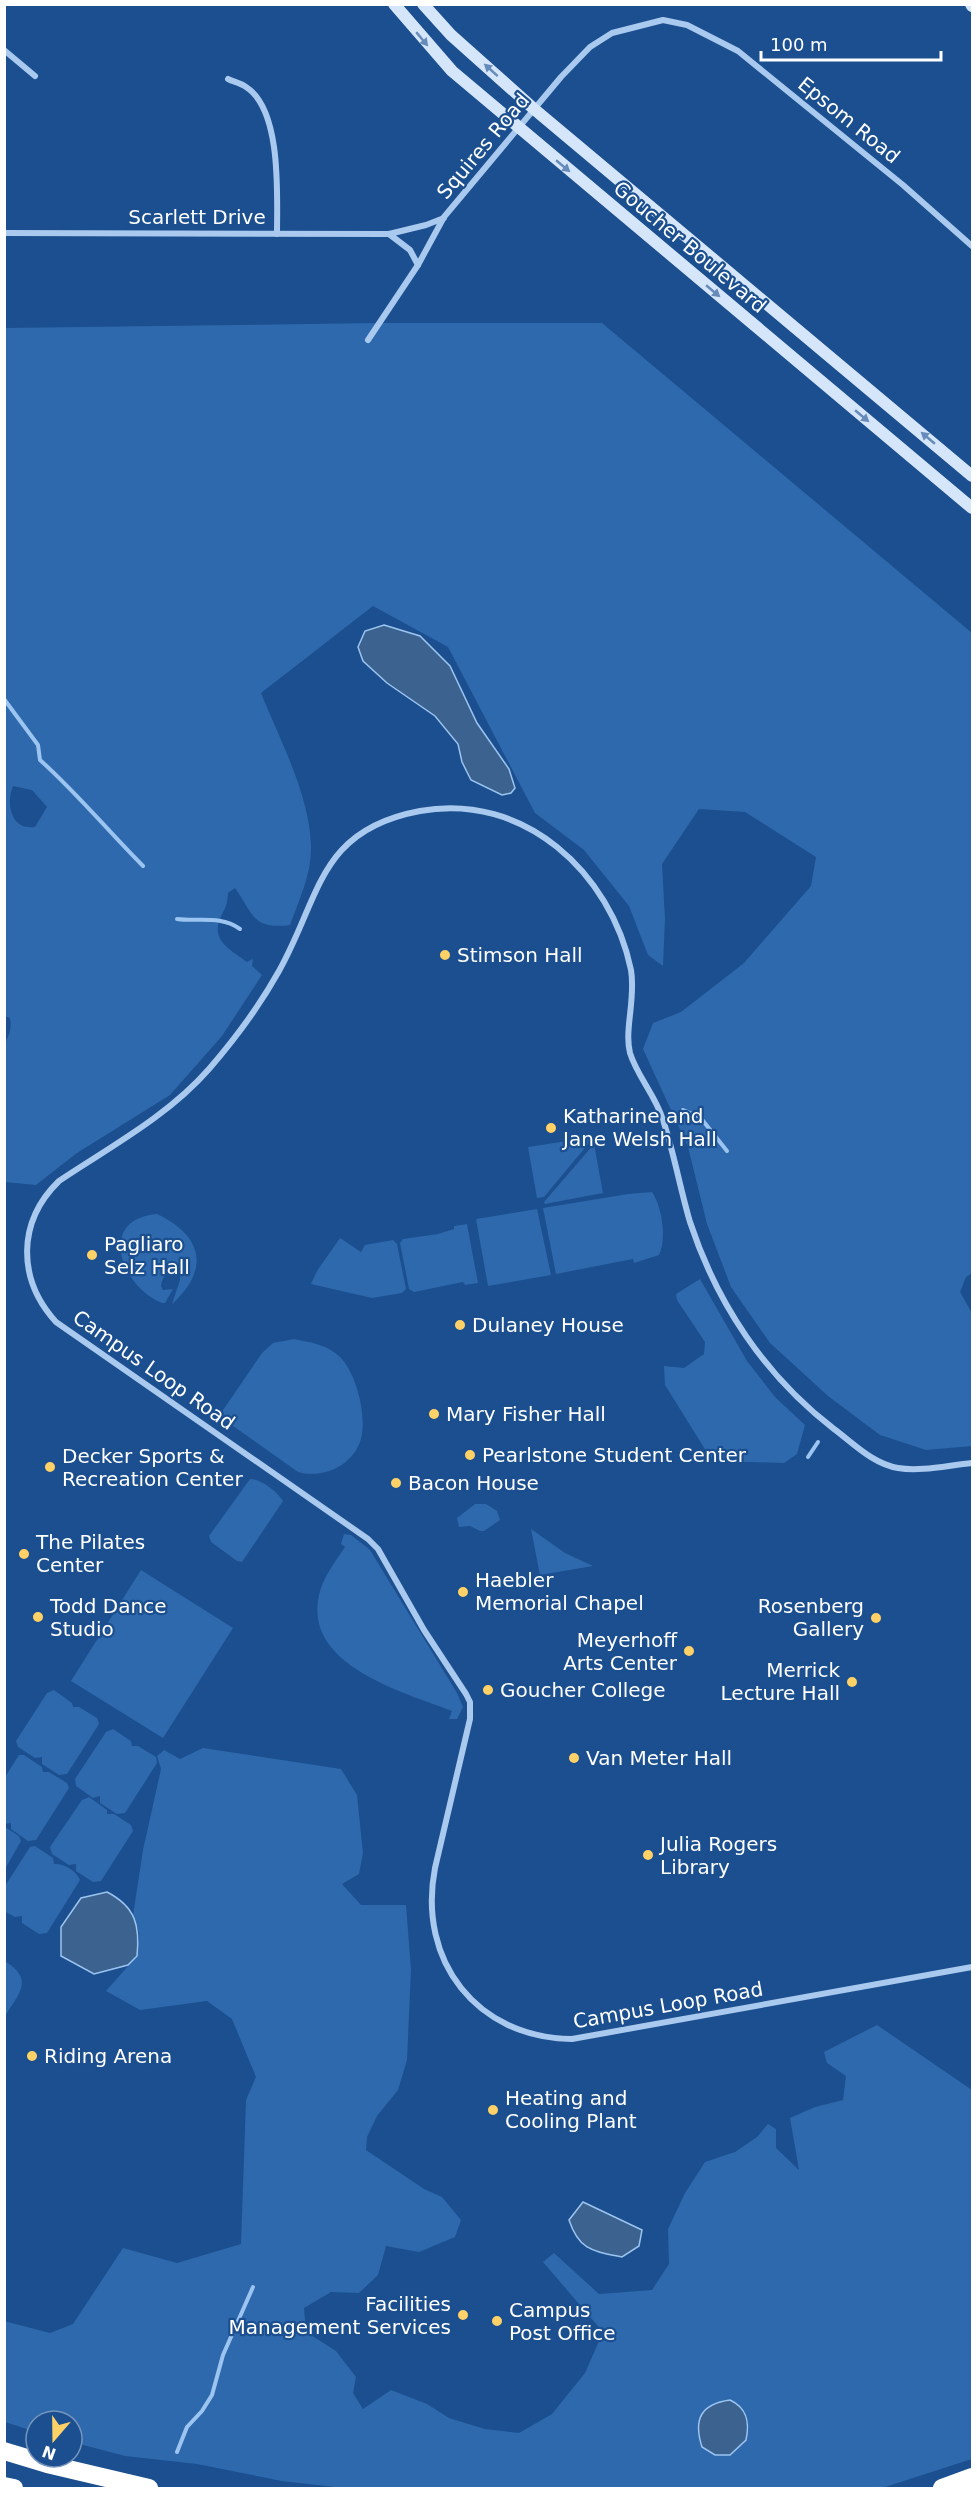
<svg xmlns="http://www.w3.org/2000/svg" width="977" height="2493" font-family="'DejaVu Sans',sans-serif">
<rect width="100%" height="100%" fill="#1b4f8f"/>
<g fill="#2e69ad" fill-rule="evenodd">
<path d="M380 323H602L972 633V1273L966 1277 960 1292 972 1313V1446L926 1450 880 1435 828 1396 770 1343 731 1287 707 1224 688 1147 643 1049 653 1023 681 1012 744 963 811 886 816 857 745 812 699 809 662 864 665 919 663 966 648 955 629 906 584 850 535 813 448 647 373 606 261 693C280 740 310 796 311 846 312 873 299 900 290 925 252 930 253 913 235 888L228 893C227 908 225 907 220 919 211 941 231 950 247 962L253 959 252 966 262 975 222 1036 170 1095 77 1153 36 1185 5 1182 4 1045C9 1036 12 1028 10 1018L4 1016 5 328ZM13 786 32 790 47 807 35 827C10 831 6 802 13 786Z"/>
<path d="M594 1137 544 1197 537 1198 528 1147Z"/>
<path d="M594 1144 603 1193 545 1204 544 1202Z"/>
<path d="M652 1192C662 1206 667 1239 659 1255L634 1263 633 1259 556 1274 543 1208 628 1194Z"/>
<path d="M537 1209 551 1275 488 1286 476 1219Z"/>
<path d="M157 1214C202 1235 211 1269 172 1304L180 1280V1273L177 1270C168 1272 162 1276 161 1286L163 1290 173 1289 165 1303H162C121 1287 96 1219 157 1214Z"/>
<path d="M467 1224 478 1283 465 1285 463 1282 414 1292 409 1289 400 1243 403 1239 438 1234 454 1229V1226Z"/>
<path d="M340 1238 361 1252 365 1245 393 1240 397 1244 406 1289 402 1293 372 1298 311 1284 317 1271Z"/>
<path d="M700 1279 747 1361 775 1397 805 1425 797 1454 784 1463 715 1461 708 1454 665 1385 664 1366 684 1368 704 1354 705 1342 677 1300 676 1294Z"/>
<path d="M294 1339C310 1342 328 1345 340 1357 357 1374 367 1417 361 1439 353 1466 323 1479 298 1472L219 1416 262 1353 273 1343Z"/>
<path d="M250 1479C261 1479 278 1492 283 1501L242 1562 237 1561 211 1542 209 1536Z"/>
<path d="M475 1504H486L497 1511 500 1520 484 1531H480L470 1526 459 1527 457 1518Z"/>
<path d="M531 1529 565 1553 593 1566 540 1575Z"/>
<path d="M344 1534 351 1535 370 1550 457 1693 463 1707 457 1719H449L452 1711C404 1692 303 1666 319 1595 323 1577 335 1562 345 1547L341 1544Z"/>
<path d="M141 1570 233 1628 163 1738 71 1681Z"/>
<path d="M54 1690 72 1703 73 1707H79L97 1718 99 1724 67 1774 59 1775 42 1764V1757L35 1758 18 1747 16 1741 47 1693Z"/>
<path d="M113 1729 131 1741 132 1746H138L156 1757 157 1763 125 1813 117 1814 100 1803V1796L93 1798 76 1786 75 1779 106 1732Z"/>
<path d="M203 1748 341 1769 357 1795 363 1853 359 1874 342 1884 361 1905H406L411 1970 407 2060 398 2090 377 2116 367 2137 366 2150 424 2189 442 2197 461 2220 455 2237 419 2252 386 2246 378 2275 359 2293 331 2292 304 2308 306 2332 336 2351 356 2377 353 2393 363 2409 391 2390 427 2404 449 2418 485 2429 519 2433 552 2414 585 2373 603 2332 543 2262 554 2253 599 2294 652 2290 669 2264 668 2229 685 2193 705 2162 735 2152 757 2137 768 2124 776 2129V2148L799 2170 790 2118 815 2107 843 2100 846 2076 827 2063 824 2052 877 2025 972 2090V2459L882 2488H343L282 2481 197 2464 125 2456 72 2442V2421H36V2432L5 2422 4 2321 50 2333 73 2324 123 2248 177 2263 241 2244 246 2100 256 2077 232 2019 207 2001 140 2010 106 1991 137 1956 139 1934 133 1915 143 1850 161 1769 157 1756 164 1750 180 1759Z"/>
<path d="M19 1755H24L42 1767 43 1772H49L67 1783 69 1788 36 1840 28 1841 11 1829V1823L5 1824V1777Z"/>
<path d="M89 1797 107 1810V1814H114L131 1825 133 1831 101 1881 93 1882 76 1871V1864L69 1865 52 1854 50 1847 82 1800Z"/>
<path d="M5 1827 19 1836 21 1841 5 1869Z"/>
<path d="M35 1846 53 1858 54 1864C63 1863 77 1871 80 1880L47 1933 39 1934 22 1923V1916L15 1917 4 1911 5 1886 30 1847Z"/>
<path d="M5 1961C34 1980 20 1992 5 2016Z"/>
</g>
<g fill="#3c6290" stroke="#9cc4f0" stroke-width="1.5">
<path d="M384 625 420 636 450 666 477 723 509 769 515 788 511 793 502 795 471 780 462 762 458 744 435 716 387 683 363 661 358 647 365 631Z"/>
<path d="M107 1892C136 1907 140 1926 137 1956L128 1965 94 1974 61 1956V1927L81 1898Z"/>
<path d="M583 2202 642 2230 639 2246 622 2257C592 2251 579 2250 569 2220Z"/>
<path d="M730 2400C747 2408 750 2422 746 2440L730 2455H715L702 2447C693 2419 701 2404 730 2400Z"/>
</g>
<g fill="none" stroke-linecap="round" stroke-linejoin="round">
<g stroke="#9cc4f0" stroke-width="4">
<path d="M4 699 38 745 40 760C77 793 108 831 143 866"/>
<path d="M177 919C199 922 220 915 240 929"/>
<path d="M683 1110 700 1117 727 1151"/>
<path d="M808 1457 818 1442"/>
<path d="M177 2452 187 2427 202 2411 212 2395 223 2355 253 2287"/>
</g>
<g stroke="#a9c9ee" stroke-width="6">
<path d="M4 50 35 76"/>
<path d="M228 79C234 82 241 83 246 87 282 110 277 196 277 234"/>
<path d="M4 233 389 234 426 225 444 218"/>
<path d="M389 234 410 250 418 265"/>
<path d="M368 340 418 265 444 217 561 77 590 47 612 33 663 20 687 25 738 51 903 185 972 246"/>
<path d="M972 1463C949 1465 921 1472 898 1468 873 1464 853 1443 834 1429 765 1376 717 1304 690 1222 680 1188 674 1153 663 1120 656 1096 637 1076 630 1053 624 1030 636 998 631 970 611 873 524 792 420 811 318 830 321 896 279 971 260 1005 235 1039 209 1069 168 1116 110 1147 59 1181 17 1222 17 1279 56 1322L368 1539 378 1549 424 1630 466 1694 470 1702V1719L435 1868C417 1961 477 2038 572 2039L972 1967"/>
</g>
<g stroke="#d6e6fa" stroke-width="12">
<path d="M394 4 452 71 972 508"/>
<path d="M423 4 451 35 534 109 972 476"/>
<path d="M971 4 972 6"/>
</g>
<g stroke="#fff" stroke-width="18">
<path d="M4 2451 47 2464 149 2488"/>
<path d="M4 2486 14 2488"/>
<path d="M942 2488 972 2477"/>
</g>
</g>
<defs><path id="oneway-solid" d="M-6-.8H1V-3.2L6.5 0L1 3.2V.8H-6Z" transform="scale(1.5)"/></defs>
<g fill="#668bba">
<use href="#oneway-solid" transform="translate(422 39) rotate(50)"/>
<use href="#oneway-solid" transform="translate(491 70) rotate(-138)"/>
<use href="#oneway-solid" transform="translate(563 166) rotate(40)"/>
<use href="#oneway-solid" transform="translate(713 291) rotate(40)"/>
<use href="#oneway-solid" transform="translate(862 416) rotate(40)"/>
<use href="#oneway-solid" transform="translate(928 438) rotate(-140)"/>
</g>
<g fill="#ffd166" stroke="#1b4f8f" stroke-width="2">
<circle cx="445" cy="955" r="6"/>
<circle cx="551" cy="1128" r="6"/>
<circle cx="92" cy="1255" r="6"/>
<circle cx="460" cy="1325" r="6"/>
<circle cx="434" cy="1414" r="6"/>
<circle cx="470" cy="1455" r="6"/>
<circle cx="50" cy="1467" r="6"/>
<circle cx="396" cy="1483" r="6"/>
<circle cx="24" cy="1554" r="6"/>
<circle cx="463" cy="1592" r="6"/>
<circle cx="38" cy="1617" r="6"/>
<circle cx="876" cy="1618" r="6"/>
<circle cx="689" cy="1651" r="6"/>
<circle cx="852" cy="1682" r="6"/>
<circle cx="488" cy="1690" r="6"/>
<circle cx="574" cy="1758" r="6"/>
<circle cx="648" cy="1855" r="6"/>
<circle cx="32" cy="2056" r="6"/>
<circle cx="493" cy="2110" r="6"/>
<circle cx="463" cy="2315" r="6"/>
<circle cx="497" cy="2321" r="6"/>
</g>
<g text-anchor="middle" dominant-baseline="central" stroke-width="4.5" stroke-linejoin="round" paint-order="stroke">
<g font-size="20" fill="#fff" stroke="#1b4f8f">
<text transform="translate(849 120) rotate(39)">Epsom Road</text>
<text transform="translate(483 146) rotate(-50)">Squires Road</text>
<text x="197" y="217">Scarlett Drive</text>
<text transform="translate(690 247) rotate(40)">Goucher Boulevard</text>
<text transform="translate(154 1370) rotate(35)">Campus Loop Road</text>
<text transform="translate(668 2005) rotate(-10)">Campus Loop Road</text>
</g>
<g font-size="20" fill="#fff" stroke="#1b4f8f" text-anchor="start">
<text x="457" y="955">Stimson Hall</text>
<text x="563" y="1116">Katharine and<tspan x="563" dy="23">Jane Welsh Hall</tspan></text>
<text x="104" y="1244">Pagliaro<tspan x="104" dy="23">Selz Hall</tspan></text>
<text x="472" y="1325">Dulaney House</text>
<text x="446" y="1414">Mary Fisher Hall</text>
<text x="482" y="1455">Pearlstone Student Center</text>
<text x="62" y="1456">Decker Sports &amp;<tspan x="62" dy="23">Recreation Center</tspan></text>
<text x="408" y="1483">Bacon House</text>
<text x="36" y="1542">The Pilates<tspan x="36" dy="23">Center</tspan></text>
<text x="475" y="1580">Haebler<tspan x="475" dy="23">Memorial Chapel</tspan></text>
<text x="50" y="1606">Todd Dance<tspan x="50" dy="23">Studio</tspan></text>
<text x="864" y="1606" text-anchor="end">Rosenberg<tspan x="864" dy="23">Gallery</tspan></text>
<text x="677" y="1640" text-anchor="end">Meyerhoff<tspan x="677" dy="23">Arts Center</tspan></text>
<text x="840" y="1670" text-anchor="end">Merrick<tspan x="840" dy="23">Lecture Hall</tspan></text>
<text x="500" y="1690">Goucher College</text>
<text x="586" y="1758">Van Meter Hall</text>
<text x="660" y="1844">Julia Rogers<tspan x="660" dy="23">Library</tspan></text>
<text x="44" y="2056">Riding Arena</text>
<text x="505" y="2098">Heating and<tspan x="505" dy="23">Cooling Plant</tspan></text>
<text x="451" y="2304" text-anchor="end">Facilities<tspan x="451" dy="23">Management Services</tspan></text>
<text x="509" y="2310">Campus<tspan x="509" dy="23">Post Office</tspan></text>
</g>
</g>
<rect width="977" height="2493" fill="none" stroke="#ffffff" stroke-width="12"/>
<g transform="translate(54 2439) rotate(200)"><circle r="28" fill="#1b4f8f" stroke="#7695bc" stroke-width="1.5"/>
<path d="M0-4.5L10 22L0 15L-10 22Z" fill="#ffd166"/>
<text y="-9" font-size="16" font-weight="bold" text-anchor="middle" fill="#ffffff">N</text>
</g>
<path d="M761 51v9h180v-9" fill="none" stroke="#ffffff" stroke-width="3"/>
<text x="770" y="51" font-size="18" fill="#ffffff" stroke="#1b4f8f" stroke-width="4.5" paint-order="stroke">100 m</text>
</svg>
